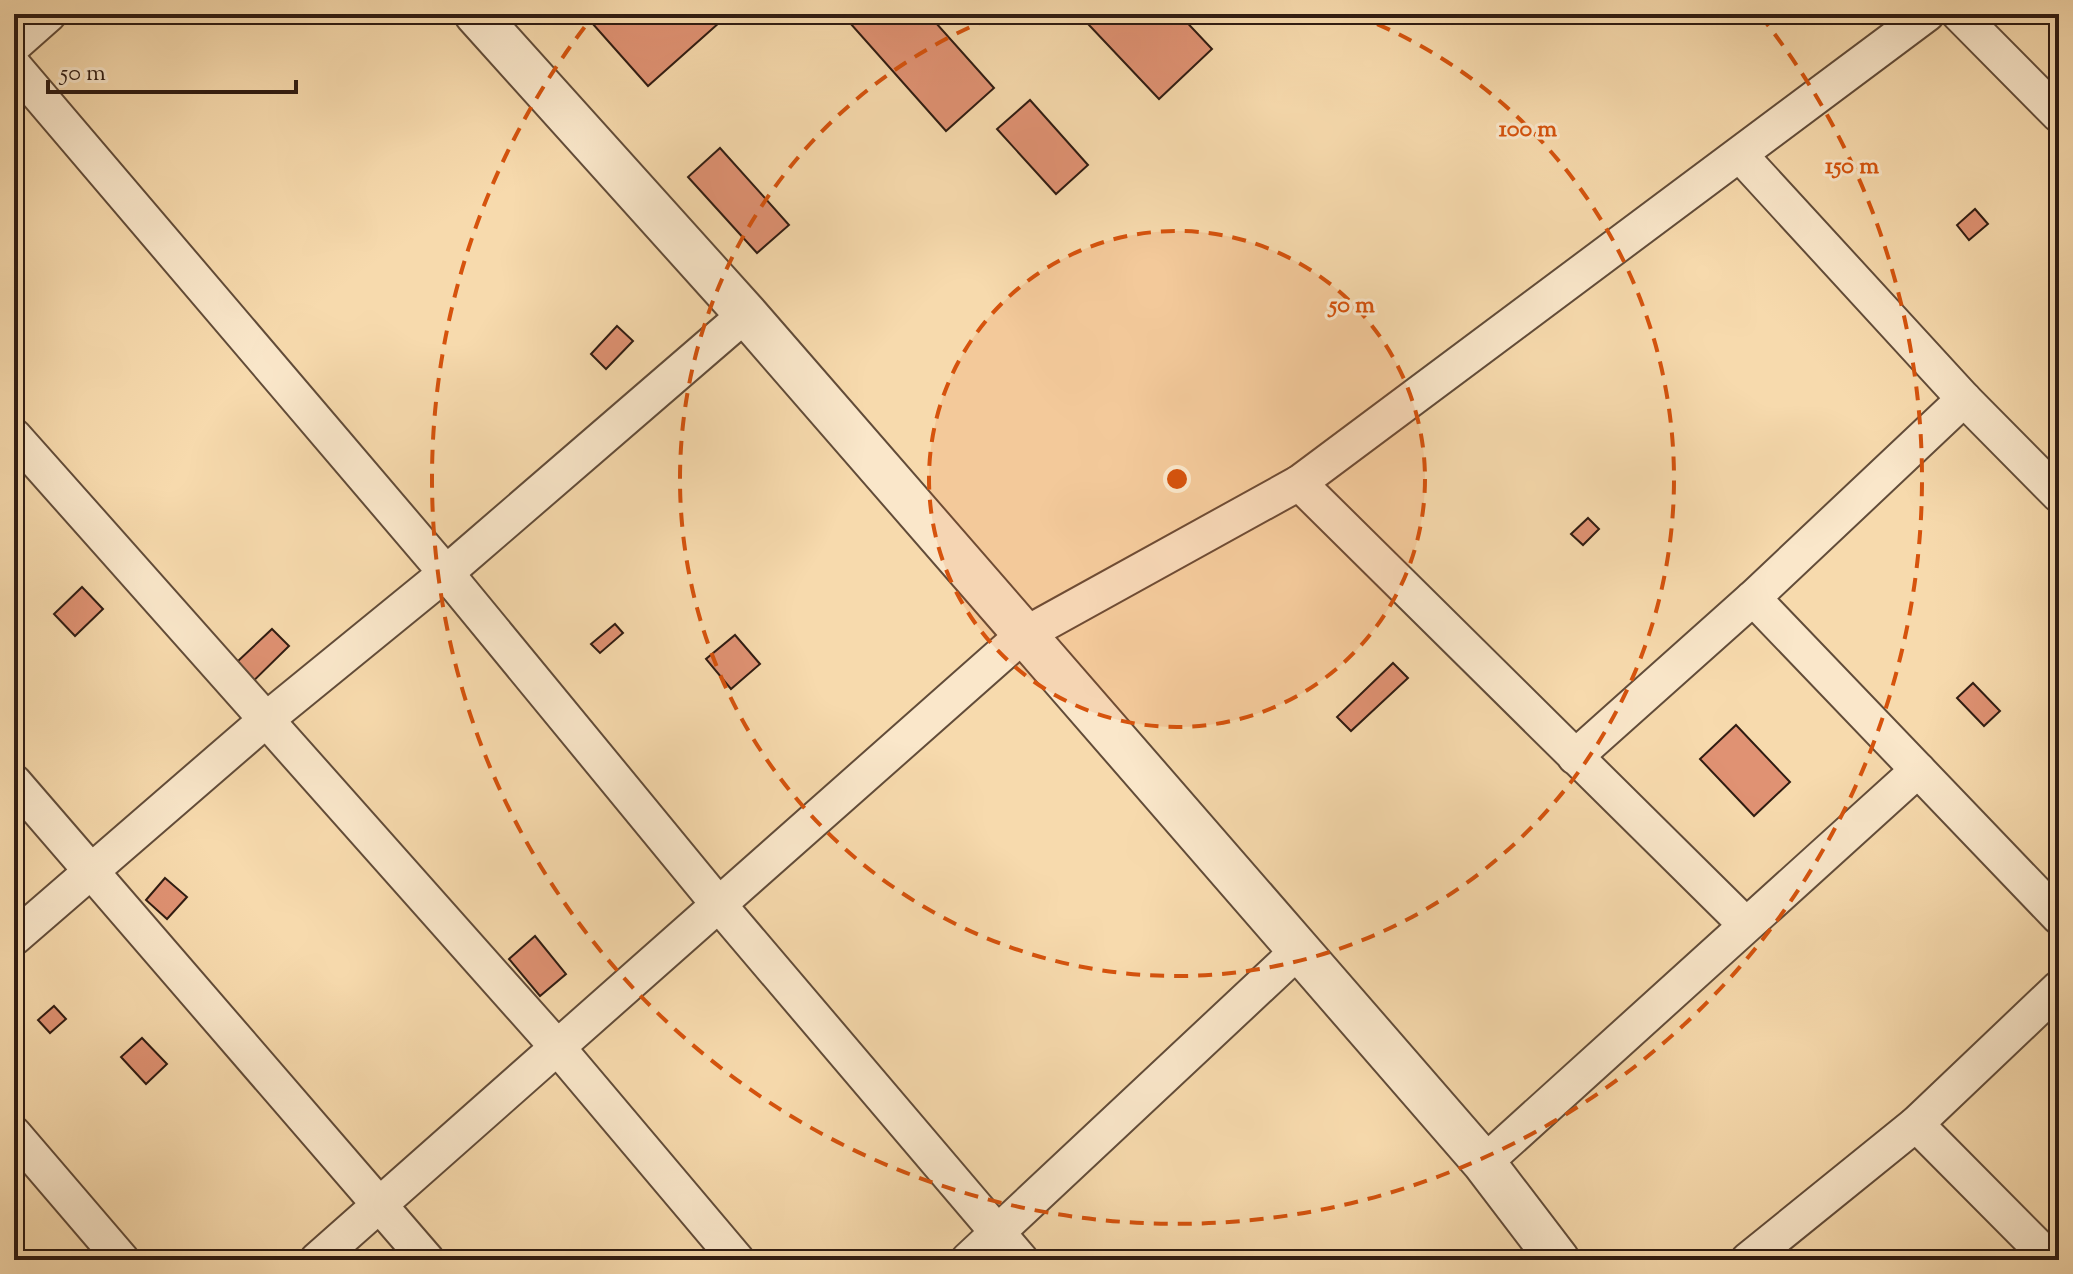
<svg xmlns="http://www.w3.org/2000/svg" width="2073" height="1274" font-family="'Sorts Mill Goudy',serif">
<rect width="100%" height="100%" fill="#f7daad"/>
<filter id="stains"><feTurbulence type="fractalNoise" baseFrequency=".0025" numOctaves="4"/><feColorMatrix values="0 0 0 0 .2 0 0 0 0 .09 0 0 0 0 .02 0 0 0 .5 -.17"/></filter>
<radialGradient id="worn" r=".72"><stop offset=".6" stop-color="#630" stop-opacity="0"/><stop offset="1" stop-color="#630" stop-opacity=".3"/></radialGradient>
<g fill="#e09273" stroke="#301c12" stroke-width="2">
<path d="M584 14H729L648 86Z"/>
<path d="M842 14H928L994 88 946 131Z"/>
<path d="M1101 14H1179L1212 49 1159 99 1089 25Z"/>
<path d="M1030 100 1088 165 1056 194 997 129Z"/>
<path d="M720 148 789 225 757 253 688 177Z"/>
<path d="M1975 209 1988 224 1969 240 1957 225Z"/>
<path d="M617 326 633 341 606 369 591 354Z"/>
<path d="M1588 518 1599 529 1583 545 1571 534Z"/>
<path d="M82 587 103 609 75 636 54 614Z"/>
<path d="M615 624 623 633 600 653 591 644Z"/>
<path d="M272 629 289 646 239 695 221 677Z"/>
<path d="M735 635 760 664 731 689 706 659Z"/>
<path d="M1393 663 1408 678 1351 731 1337 717Z"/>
<path d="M1973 683 2000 711 1984 726 1957 698Z"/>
<path d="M1736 725 1790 782 1754 816 1700 759Z"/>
<path d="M165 878 187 897 167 919 146 900Z"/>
<path d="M535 936 566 974 540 996 509 959Z"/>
<path d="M54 1006 66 1019 50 1033 38 1020Z"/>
<path d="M142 1038 167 1064 146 1084 121 1057Z"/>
</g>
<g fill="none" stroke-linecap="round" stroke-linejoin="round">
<defs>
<g id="minor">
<path d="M1959 14 2059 115"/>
<path d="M14 45 49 14"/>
<path d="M14 66 446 573 719 905 1021 1260"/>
<path d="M1741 156 1964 399 2059 495"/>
<path d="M14 436 558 1048 737 1260"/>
<path d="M1299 483 1745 924"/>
<path d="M1753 598 2059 917"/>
<path d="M1575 757 1753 598 1964 399"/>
<path d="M14 782 427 1260"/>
<path d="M14 938 267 719 446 573 746 314"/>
<path d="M1916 1124 2051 1260"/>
<path d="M14 1134 122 1260"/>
<path d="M1484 1163 1918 770"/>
<path d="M317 1260 1022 636 1299 483 1927 14"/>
<path d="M968 1260 1299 950"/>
<path d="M1748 1260 1916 1124 2059 988"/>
</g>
<path id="tertiary" d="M476 14 746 314 1299 950 1484 1163 1558 1260"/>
</defs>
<use href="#minor" stroke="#624c39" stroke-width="38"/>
<use href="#tertiary" stroke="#624c39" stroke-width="46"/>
<use href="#minor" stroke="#fae7ca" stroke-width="34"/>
<use href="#tertiary" stroke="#fae7ca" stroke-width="42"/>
</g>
<circle cx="1177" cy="479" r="248" fill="#d6530d" fill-opacity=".12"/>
<g fill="none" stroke="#d6530d" stroke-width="4" stroke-dasharray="14 10">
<circle cx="1177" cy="479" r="248"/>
<path d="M1355 15A497 497 0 1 1 999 15"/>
<path d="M1760 15A745 745 0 1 1 594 15"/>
</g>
<circle cx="1177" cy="479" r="12" fill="#d6530d" stroke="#fae7ca" stroke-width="4"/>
<g font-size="24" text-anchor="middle" font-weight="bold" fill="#d6530d" stroke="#fae7ca" stroke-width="6" stroke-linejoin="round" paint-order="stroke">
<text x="1528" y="136">100 m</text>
<text x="1852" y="173">150 m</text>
<text x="1352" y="312">50 m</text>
</g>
<rect width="2073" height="1274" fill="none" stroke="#f7daad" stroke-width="48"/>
<rect x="16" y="16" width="2041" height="1242" fill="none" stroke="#301c12" stroke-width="4"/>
<rect x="24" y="24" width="2025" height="1226" fill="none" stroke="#301c12" stroke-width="2"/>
<path d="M48 80v12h248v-12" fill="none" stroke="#301c12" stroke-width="4"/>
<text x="60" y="80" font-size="24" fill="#301c12" stroke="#fae7ca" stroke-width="6" paint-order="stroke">50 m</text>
<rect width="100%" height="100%" filter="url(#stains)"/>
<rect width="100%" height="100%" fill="url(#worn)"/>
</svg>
